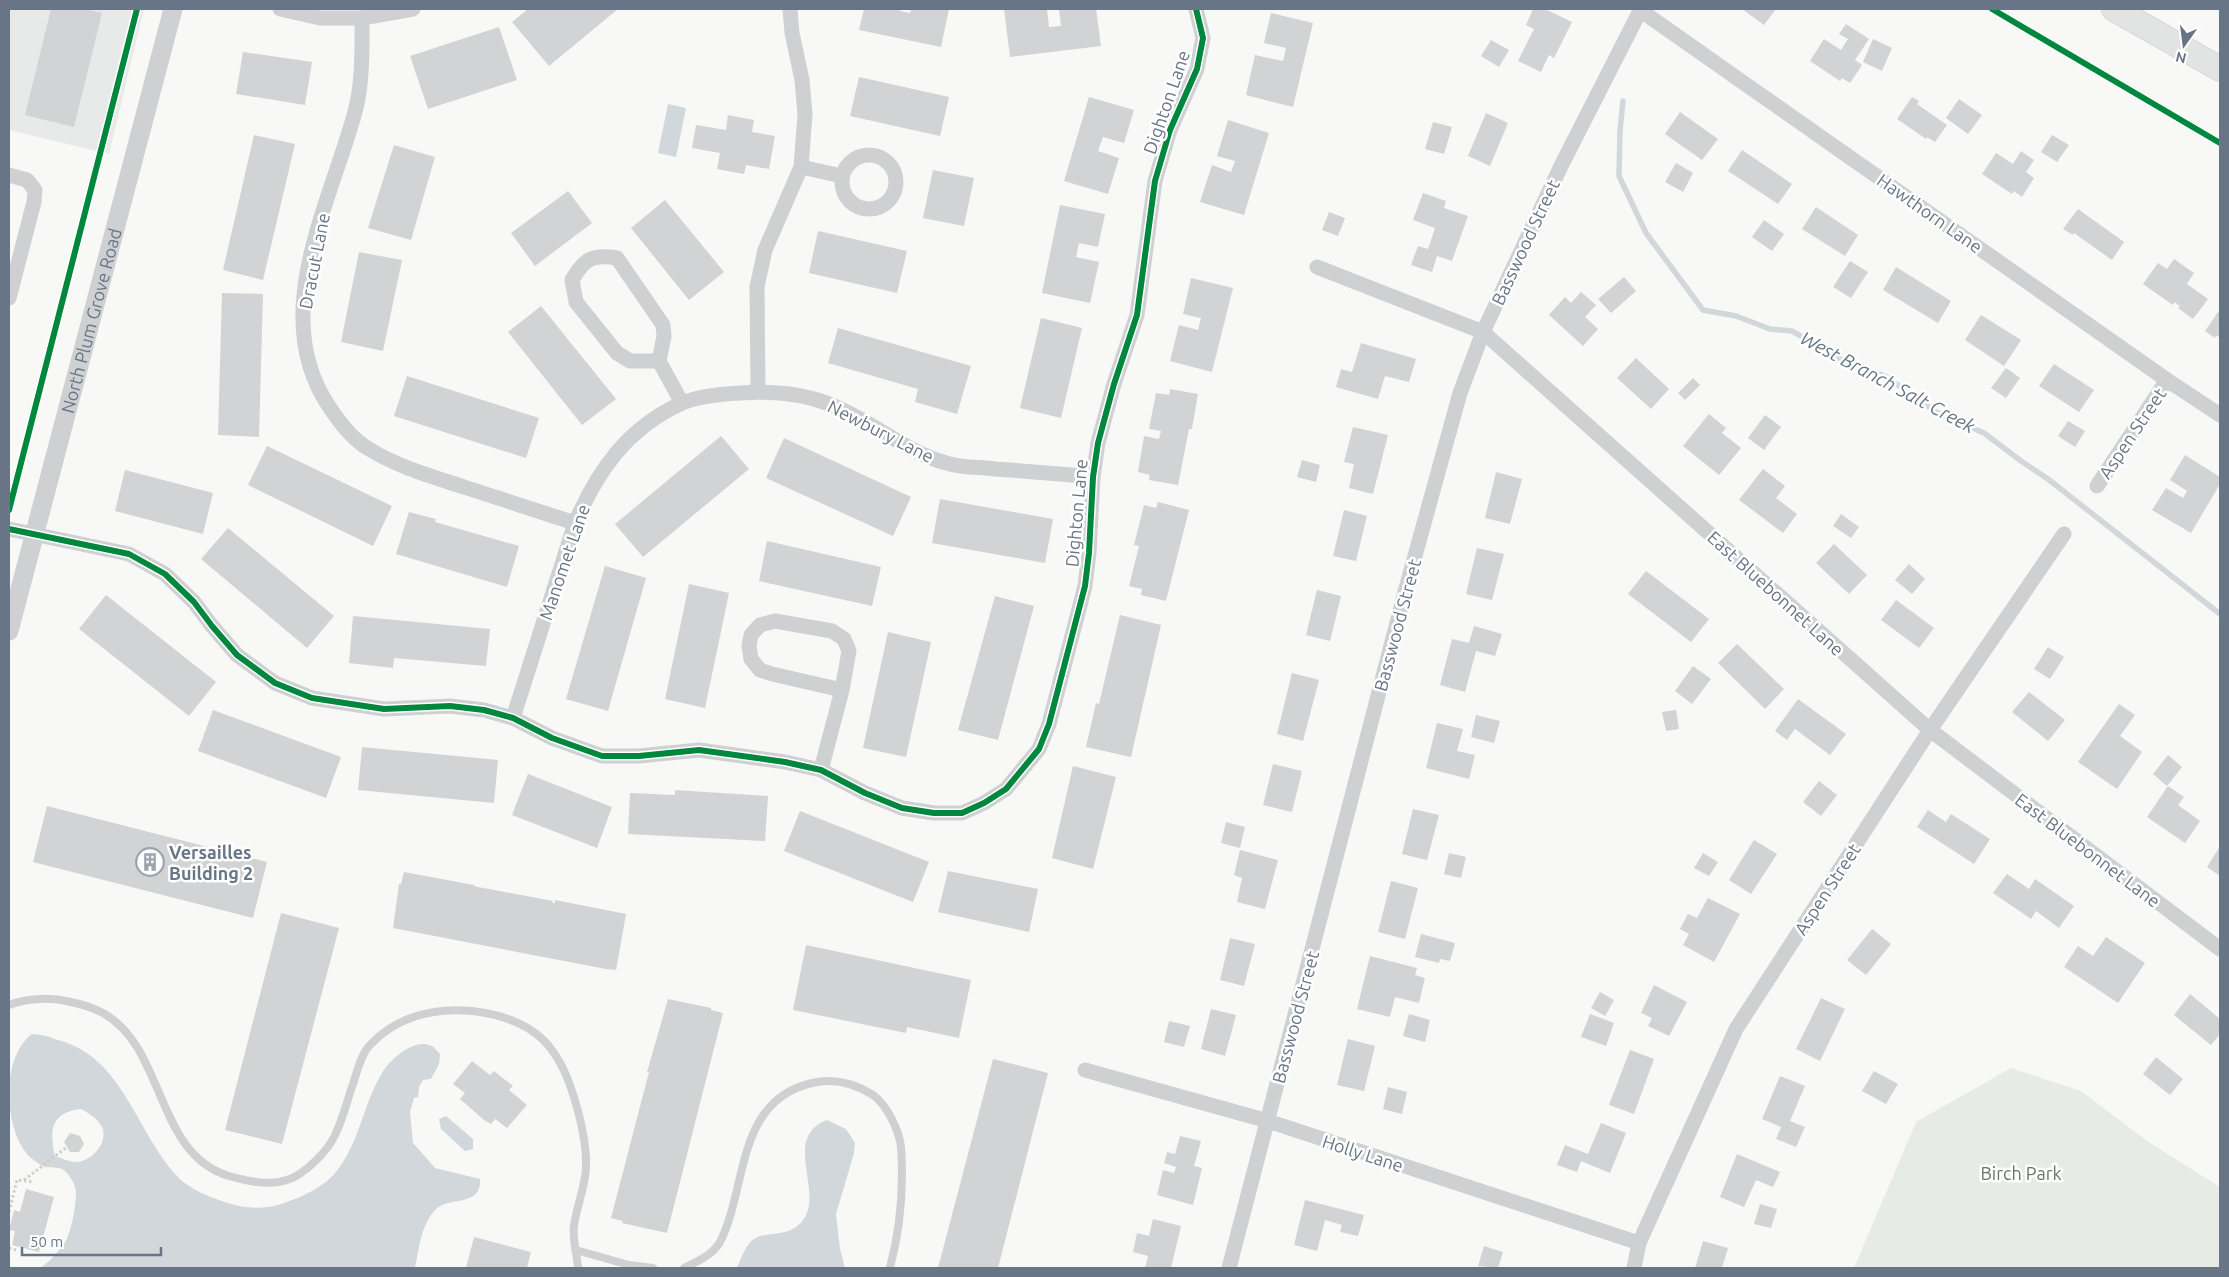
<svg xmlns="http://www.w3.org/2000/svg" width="2229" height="1277" font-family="Ubuntu,sans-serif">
<rect width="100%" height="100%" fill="#f8f8f7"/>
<path fill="#e8e9e9" d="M9 9H144L109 154 9 130Z"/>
<path fill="#e7ebe5" d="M2011 1068 2081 1091 2150 1143 2220 1187V1268H1854L1916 1122Z"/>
<g fill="#d2d7db" fill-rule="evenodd">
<path d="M668 104 686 108 676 157 658 153Z"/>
<path d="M32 1034C41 1034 50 1037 58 1040 125 1057 137 1138 182 1181 193 1190 209 1197 222 1201 240 1208 260 1210 278 1205 298 1199 323 1188 336 1172 360 1142 363 1104 382 1073 390 1059 415 1037 432 1046 435 1048 438 1052 440 1054L439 1064 431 1079 423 1080 419 1087 418 1097 414 1098 410 1112 413 1143 435 1168 480 1179C482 1207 450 1196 436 1209 421 1224 419 1249 415 1268H40C49 1262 57 1253 64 1244 71 1234 76 1205 76 1193 76 1186 71 1177 66 1172 60 1166 52 1168 45 1167 40 1165 30 1158 26 1153 4 1125 1 1057 32 1034ZM81 1109C89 1113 98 1119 102 1127 109 1144 90 1163 74 1162 68 1161 61 1158 55 1156 49 1129 51 1113 81 1109Z"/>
<path d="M446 1116 473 1139V1149L465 1151 441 1129 439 1119Z"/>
<path d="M827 1120 846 1129 855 1143 854 1153 836 1214 840 1249 845 1268H737C741 1259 745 1245 754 1239 767 1230 796 1240 807 1213 818 1183 785 1136 827 1120Z"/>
</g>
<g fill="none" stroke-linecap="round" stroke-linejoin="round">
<path stroke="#d2d7db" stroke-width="5.5" d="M1623 101 1620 130 1619 176 1646 233 1703 310 1736 316 1770 329 1792 331 1846 362 1885 376 1936 412 1984 433 2021 461 2048 479 2220 614"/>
</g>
<g fill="#d2d3d4">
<path d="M51 9H85L102 13 74 127 25 115Z"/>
<path d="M528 9H618L549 66 512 22Z"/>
<path d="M864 9H901L900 11 910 13 911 9H949L941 47 859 30Z"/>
<path d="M1004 9H1047L1049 27 1061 26 1059 9H1096L1101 46 1010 57Z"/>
<path d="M1533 9H1545L1572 22 1554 58 1549 55 1541 72 1518 61 1534 29 1526 25Z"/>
<path d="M1742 9H1776L1764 25Z"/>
<path d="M1271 13 1313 23 1293 107 1246 95 1255 55 1283 61 1286 48 1264 43Z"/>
<path d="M1846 24 1869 39 1855 60 1862 65 1850 83 1842 78 1840 81 1810 61 1824 39 1841 50 1848 39 1839 34Z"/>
<path d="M499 27 517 80 428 109 410 56Z"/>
<path d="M1873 39 1892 48 1882 71 1863 62Z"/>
<path d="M1491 40 1509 50 1499 67 1481 56Z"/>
<path d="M243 52 312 62 305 105 236 94Z"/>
<path d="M859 77 949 97 940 136 850 116Z"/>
<path d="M1089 97 1134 110 1124 143 1103 137 1098 151 1119 158 1108 194 1064 181Z"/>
<path d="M1912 97 1919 101 1917 104 1947 125 1935 142 1927 137 1926 139 1897 119Z"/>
<path d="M1959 99 1982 115 1968 134 1946 118Z"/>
<path d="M1680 112 1718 139 1702 160 1665 134Z"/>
<path d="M1486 113 1508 123 1490 166 1468 156Z"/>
<path d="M728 115 754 120 752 132 775 136 769 169 746 165 744 174 717 169 720 153 692 148 696 125 726 130Z"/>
<path d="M1228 120 1269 133 1244 215 1200 202 1212 165 1231 172 1235 161 1217 156Z"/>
<path d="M1433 122 1452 127 1444 154 1425 149Z"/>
<path d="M254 135 295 144 263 280 223 270Z"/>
<path d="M2052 135 2069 145 2057 162 2041 152Z"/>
<path d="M394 145 435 157 411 240 368 228Z"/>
<path d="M1742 150 1792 184 1778 204 1728 171Z"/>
<path d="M2021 151 2034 160 2026 172 2034 178 2022 197 2014 191 2012 194 1982 174 1996 153 2013 164Z"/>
<path d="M1676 163 1693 173 1683 192 1665 182Z"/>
<path d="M933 170 974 178 964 226 923 218Z"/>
<path d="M568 191 592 223 535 266 511 233Z"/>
<path d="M1423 193 1446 201 1444 208 1468 216 1452 261 1437 256 1432 272 1411 265 1418 246 1428 249 1435 228 1413 220Z"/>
<path d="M665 200 724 272 689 300 631 228Z"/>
<path d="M1060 205 1105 214 1098 247 1079 243 1076 257 1099 262 1090 303 1042 293Z"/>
<path d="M1816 207 1858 235 1845 256 1802 229Z"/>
<path d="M2078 209 2124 242 2112 260 2074 233 2073 235 2063 229Z"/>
<path d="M1329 212 1345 218 1338 236 1322 230Z"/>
<path d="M1764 220 1784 234 1772 251 1752 237Z"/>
<path d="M818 231 907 251 897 293 809 273Z"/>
<path d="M359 252 402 260 383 351 341 342Z"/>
<path d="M2174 259 2194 273 2187 284 2208 299 2193 319 2178 308 2180 306 2174 302 2173 305 2143 284 2158 263 2167 269Z"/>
<path d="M1850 261 1868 272 1851 298 1833 287Z"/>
<path d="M1896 267 1951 301 1938 323 1883 290Z"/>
<path d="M1624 277 1636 291 1611 313 1598 299Z"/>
<path d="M1191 278 1233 288 1212 372 1170 361 1179 325 1198 330 1201 318 1183 314Z"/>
<path d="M1581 292 1596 305 1585 317 1598 329 1583 346 1549 315 1565 297 1571 303Z"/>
<path d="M222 293 263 294 259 437 218 435Z"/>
<path d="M541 306 616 399 582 425 508 332Z"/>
<path d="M2220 309V338L2216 335 2215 338 2205 331Z"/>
<path d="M1981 315 2021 340 2004 366 1965 340Z"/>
<path d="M1041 318 1082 328 1061 418 1020 408Z"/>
<path d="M838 328 971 366 957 414 915 402 918 389 828 363Z"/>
<path d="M1361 343 1416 359 1409 382 1385 376 1378 399 1336 387 1341 369 1352 372Z"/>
<path d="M1636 358 1669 389 1651 409 1617 378Z"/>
<path d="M2054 364 2094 390 2079 412 2039 386Z"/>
<path d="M2006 368 2020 378 2006 398 1991 388Z"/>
<path d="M407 376 539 418 526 458 394 416Z"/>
<path d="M1693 378 1700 385 1685 400 1678 393Z"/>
<path d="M1170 389 1198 394 1192 429H1189L1178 485 1149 480 1150 475 1138 472 1144 436 1159 439 1161 431 1149 429 1156 393 1169 395Z"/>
<path d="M1709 414 1726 428 1722 433 1741 448 1719 475 1683 446Z"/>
<path d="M1765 415 1781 427 1764 450 1748 438Z"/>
<path d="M2068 421 2085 431 2075 447 2058 436Z"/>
<path d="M1353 427 1388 435 1373 494 1349 488 1354 464 1344 462Z"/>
<path d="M721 436 749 469 643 557 615 524Z"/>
<path d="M784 438 911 497 893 536 766 478Z"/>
<path d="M267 446 392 506 373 546 248 485Z"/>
<path d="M2185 455 2220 477V484L2191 533 2152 510 2166 488 2183 498 2187 491 2170 480Z"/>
<path d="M1302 460 1320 465 1316 482 1297 477Z"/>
<path d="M1763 469 1785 486 1776 498 1797 514 1783 533 1739 500Z"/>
<path d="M125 470 213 493 203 534 115 511Z"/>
<path d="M1496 472 1522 479 1510 524 1485 518Z"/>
<path d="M940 499 1053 519 1045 563 932 543Z"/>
<path d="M1158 502 1189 510 1166 601 1141 595 1142 589 1129 586 1139 546 1134 545 1144 505 1156 508Z"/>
<path d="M1344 510 1367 516 1356 561 1333 556Z"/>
<path d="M409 512 436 519 435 522 519 546 507 587 396 554Z"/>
<path d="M1841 514 1859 527 1851 538 1833 526Z"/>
<path d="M228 528 334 616 307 648 201 559Z"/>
<path d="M767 541 881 567 872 606 759 581Z"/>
<path d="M1834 544 1867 575 1849 594 1816 563Z"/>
<path d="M1477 548 1504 554 1492 600 1466 594Z"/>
<path d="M1909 564 1925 579 1912 594 1895 580Z"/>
<path d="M605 566 646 578 608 711 566 699Z"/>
<path d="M1646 571 1709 619 1691 642 1628 594Z"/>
<path d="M689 584 729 593 705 708 665 699Z"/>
<path d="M1317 590 1341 596 1330 641 1306 635Z"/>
<path d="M106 595 216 682 189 716 79 629Z"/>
<path d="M995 596 1034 606 998 740 958 730Z"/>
<path d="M1896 600 1934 628 1919 648 1881 620Z"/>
<path d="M1120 615 1161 625 1131 757 1086 747 1096 703 1099 704Z"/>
<path d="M353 616 490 629 486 666 394 658 393 668 349 663Z"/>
<path d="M1474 626 1502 634 1495 656 1476 651 1465 692 1440 685 1452 639 1469 643Z"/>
<path d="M888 632 931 642 906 757 863 748Z"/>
<path d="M1737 644 1784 689 1765 709 1718 663Z"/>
<path d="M2048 647 2064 657 2050 679 2034 669Z"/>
<path d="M1693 666 1711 679 1692 704 1675 691Z"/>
<path d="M1292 673 1319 680 1303 741 1277 734Z"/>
<path d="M2029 692 2065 720 2048 741 2012 712Z"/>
<path d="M1798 699 1846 734 1830 755 1795 729 1787 740 1775 731Z"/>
<path d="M2119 704 2135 715 2120 736 2142 752 2117 789 2078 762Z"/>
<path d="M213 710 341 757 326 798 198 751Z"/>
<path d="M1676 710 1679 729 1666 731 1662 712Z"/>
<path d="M1476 715 1500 721 1494 743 1471 737Z"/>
<path d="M1437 723 1463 729 1457 751 1475 755 1469 779 1426 768Z"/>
<path d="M362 747 498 760 494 803 358 790Z"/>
<path d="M2168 755 2182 767 2167 786 2153 774Z"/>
<path d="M1273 764 1302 771 1292 812 1263 805Z"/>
<path d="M1073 766 1116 777 1093 869 1052 858Z"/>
<path d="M528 774 612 807 597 848 512 815Z"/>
<path d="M1819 781 1837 795 1821 816 1803 802Z"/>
<path d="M2168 786 2184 797 2178 805 2200 821 2185 843 2147 817Z"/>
<path d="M675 790 768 796 765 841 628 834 630 793 675 795Z"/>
<path d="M47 806 267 862 253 918 33 862Z"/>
<path d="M1413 809 1439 815 1427 860 1402 854Z"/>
<path d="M1928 810 1946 822 1951 814 1990 839 1974 864 1917 827Z"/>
<path d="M800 811 929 862 913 902 784 851Z"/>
<path d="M1226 822 1245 827 1240 848 1221 843Z"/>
<path d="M1754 840 1777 854 1751 894 1729 880Z"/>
<path d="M2220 846V876L2207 867Z"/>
<path d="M1240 850 1278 860 1265 909 1237 902 1242 878 1234 875Z"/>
<path d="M1449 853 1466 857 1461 878 1444 874Z"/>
<path d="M1703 853 1718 862 1709 876 1694 868Z"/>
<path d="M948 871 1038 889 1029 932 938 912Z"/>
<path d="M404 872 474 885V886L478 887 553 901 552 903H555V900L626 914 616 970 606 969 393 928 399 884H401Z"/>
<path d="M2007 874 2029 889 2035 879 2074 906 2059 928 2036 911 2031 919 1993 893Z"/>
<path d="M1391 881 1418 888 1405 939 1378 932Z"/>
<path d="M1708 898 1740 914 1714 962 1683 945 1689 934 1680 929 1688 914 1697 918Z"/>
<path d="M281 913 339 928 282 1144 225 1130Z"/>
<path d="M1872 929 1891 944 1866 975 1847 960Z"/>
<path d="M1421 934 1455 943 1450 961 1440 959 1439 963 1415 957Z"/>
<path d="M2106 937 2145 963 2118 1003 2064 967 2078 946 2093 956Z"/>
<path d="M1230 938 1255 944 1244 986 1220 980Z"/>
<path d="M806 945 971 980 959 1038 907 1027 906 1033 793 1010Z"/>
<path d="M1370 956 1417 968 1415 975 1425 978 1419 1003 1395 997 1390 1017 1357 1009Z"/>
<path d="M1654 985 1687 1002 1669 1036 1648 1026 1652 1018 1641 1013Z"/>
<path d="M1600 992 1614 1000 1605 1016 1591 1008Z"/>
<path d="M2190 994 2220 1019V1034L2211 1045 2174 1015Z"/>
<path d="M1821 998 1845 1009 1820 1061 1796 1049Z"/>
<path d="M668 999 711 1008V1010L723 1013 667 1233 622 1223 623 1221 611 1218 649 1072H647Z"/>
<path d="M1211 1009 1236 1015 1225 1056 1201 1049Z"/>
<path d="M1409 1014 1430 1020 1425 1042 1403 1036Z"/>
<path d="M1590 1014 1614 1023 1606 1046 1581 1037Z"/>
<path d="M1169 1021 1190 1026 1184 1047 1164 1042Z"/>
<path d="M1348 1039 1375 1046 1364 1091 1337 1085Z"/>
<path d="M1630 1050 1654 1059 1634 1114 1609 1105Z"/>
<path d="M2156 1057 2183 1079 2170 1095 2143 1074Z"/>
<path d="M993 1059 1048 1073 998 1268H938Z"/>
<path d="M472 1061 490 1075 494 1071 513 1086 509 1090 527 1105 507 1128 495 1119 491 1124 484 1120 460 1099 465 1093 453 1084Z"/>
<path d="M1874 1071 1898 1084 1886 1104 1862 1091Z"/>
<path d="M1780 1076 1805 1086 1790 1121 1805 1127 1796 1147 1776 1139 1781 1127 1762 1119Z"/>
<path d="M1388 1087 1407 1092 1402 1114 1383 1109Z"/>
<path d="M1601 1123 1626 1133 1610 1173 1581 1161 1577 1172 1557 1165 1565 1145 1588 1154Z"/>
<path d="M70 1133 80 1136 84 1144 79 1152H70L64 1142Z"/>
<path d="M1180 1136 1201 1141 1194 1166 1202 1168 1193 1205 1157 1195 1163 1170 1174 1173 1176 1167 1164 1163 1167 1152 1175 1154Z"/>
<path d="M1737 1154 1780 1172 1773 1187 1756 1180 1744 1207 1720 1197Z"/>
<path d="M26 1189 54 1197 39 1252 12 1245 15 1231 9 1230 14 1210 20 1212Z"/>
<path d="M1305 1200 1364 1215 1358 1236 1340 1232 1342 1225 1325 1220 1317 1251 1294 1245Z"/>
<path d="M1760 1204 1777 1209 1771 1228 1754 1224Z"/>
<path d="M1153 1219 1181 1226 1171 1268H1145L1148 1256 1133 1252 1137 1233 1149 1236Z"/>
<path d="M474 1237 531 1252 527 1268H466Z"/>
<path d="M1703 1241 1728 1248 1722 1268H1695Z"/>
<path d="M1484 1246 1503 1252 1498 1268 1478 1266Z"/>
</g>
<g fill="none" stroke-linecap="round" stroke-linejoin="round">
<defs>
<path id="primary" d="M2114 9 2220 69"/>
</defs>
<use href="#primary" stroke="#d5d6d6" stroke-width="26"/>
<g stroke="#cdcece" stroke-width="3" stroke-dasharray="2.5 2.5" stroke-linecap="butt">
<path d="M24 1180 67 1147"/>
<path d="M9 1212 17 1180 34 1182"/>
<path d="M9 1248 16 1250"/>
</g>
<g stroke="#cfd0d2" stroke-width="8">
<path d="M9 1005C28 998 51 997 71 1002 81 1004 93 1008 103 1013 166 1048 155 1154 229 1176 247 1181 268 1186 287 1180 304 1175 328 1151 335 1135 343 1119 347 1101 353 1084 357 1072 361 1054 370 1045 396 1017 434 1007 472 1011 539 1019 561 1048 578 1111 583 1130 587 1148 586 1168 585 1187 577 1206 574 1225 572 1239 577 1254 578 1268"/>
<path d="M576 1250 629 1265 653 1268"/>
<path d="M684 1268C696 1262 713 1255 720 1242 748 1187 735 1101 812 1083 834 1078 854 1083 873 1095 887 1105 899 1130 901 1147 904 1188 900 1229 890 1268"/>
</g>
<g stroke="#cfd0d2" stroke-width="15">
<path d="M280 9 320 18H362L413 9"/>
<path d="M1640 10 2167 380 2220 415"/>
<path d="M362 18C362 48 363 82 355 112 330 204 267 317 330 408 340 423 353 440 369 449 398 467 431 476 464 487 501 499 538 511 575 523"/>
<circle cx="869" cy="182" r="27"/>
<path d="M801 167 842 176"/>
<path d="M9 175 27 180 35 190 34 202 9 298"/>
<path d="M1317 267 1483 332 1930 730 2220 949"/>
<path d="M659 361H630L617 353 576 302 572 280C584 259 592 254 617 258L663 325 664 336 659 361 682 403"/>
<path d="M758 391 757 287 765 250 801 167 805 114 802 80 792 33 790 9"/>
<path d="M2097 486 2167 380"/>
<path d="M9 529 129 554 165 574 194 602 212 626 237 655 275 683 312 698 384 709 450 706 484 710 513 718 552 738 602 756H639L699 750 785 762 821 770 865 793 902 808 934 813H962L984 803 1006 789 1039 749 1049 724 1085 586 1089 553 1093 477 1098 443 1114 384 1137 315 1155 181 1170 130 1197 69 1203 38 1196 9"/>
<path d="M513 718 575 523C598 470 627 429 680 404 697 396 721 394 740 393 769 391 801 393 829 404 872 420 905 453 950 464 964 468 981 467 995 469 1028 471 1060 474 1093 477"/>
<path d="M821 770 842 690 849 651 844 639 832 631 775 621 760 625 751 635 749 646 751 659 760 670 772 674 842 690"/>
<path d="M1085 1070 1268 1121 1639 1243"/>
<path d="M1229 1268 1405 592 1460 393 1483 332 1561 166 1641 9"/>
<path d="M1634 1268 1639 1243 1736 1029 1930 730 2064 534"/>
</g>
<path stroke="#cfd0d2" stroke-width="19" id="s1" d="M9 631 173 9"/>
<use href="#primary" stroke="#e2e3e3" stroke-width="24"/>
<defs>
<g id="cycleway">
<path d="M1992 9 2220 143"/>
<path d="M9 510 137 9"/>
<path d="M9 529 129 554 165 574 194 602 212 626 237 655 275 683 312 698 384 709 450 706 484 710 513 718 552 738 602 756H639L699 750 785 762 821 770 865 793 902 808 934 813H962L984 803 1006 789 1039 749 1049 724 1085 586 1089 553 1093 477 1098 443 1114 384 1137 315 1155 181 1170 130 1197 69 1203 38 1196 9"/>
</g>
</defs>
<use href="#cycleway" stroke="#fff" stroke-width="9"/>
<use href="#cycleway" stroke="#00873e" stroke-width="6"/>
</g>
<defs>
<symbol id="building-ring" viewBox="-11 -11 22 22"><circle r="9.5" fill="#fff" stroke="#9aa3ae" stroke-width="1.5"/><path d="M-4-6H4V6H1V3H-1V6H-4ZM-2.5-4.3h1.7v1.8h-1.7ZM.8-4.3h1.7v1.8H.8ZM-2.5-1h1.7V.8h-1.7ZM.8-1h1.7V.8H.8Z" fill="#9aa3ae"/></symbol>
</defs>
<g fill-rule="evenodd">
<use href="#building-ring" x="134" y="846" width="32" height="32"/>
</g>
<g text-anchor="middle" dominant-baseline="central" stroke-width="5" stroke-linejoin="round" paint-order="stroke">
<g font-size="18" fill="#677587" stroke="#fff">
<text transform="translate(1166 102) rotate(-71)">Dighton Lane</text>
<text transform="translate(1930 213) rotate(35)">Hawthorn Lane</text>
<text transform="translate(1525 242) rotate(-65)">Basswood Street</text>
<text transform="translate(314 261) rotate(-79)">Dracut Lane</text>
<text stroke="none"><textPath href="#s1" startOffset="321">North Plum Grove Road</textPath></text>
<text transform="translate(881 431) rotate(27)">Newbury Lane</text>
<text transform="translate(2132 433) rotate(-56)">Aspen Street</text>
<text transform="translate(1076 513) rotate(-85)">Dighton Lane</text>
<text transform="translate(564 562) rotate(-71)">Manomet Lane</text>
<text transform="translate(1776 593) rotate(42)">East Bluebonnet Lane</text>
<text transform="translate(1397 625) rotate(-75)">Basswood Street</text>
<text transform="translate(2088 850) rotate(37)">East Bluebonnet Lane</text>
<text transform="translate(1827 889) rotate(-57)">Aspen Street</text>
<text transform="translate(1295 1017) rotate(-75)">Basswood Street</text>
<text transform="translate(1363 1153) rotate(18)">Holly Lane</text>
</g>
<g font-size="18" font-weight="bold" fill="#677587" stroke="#fff" text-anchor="start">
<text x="169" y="852">Versailles<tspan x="169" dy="21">Building 2</tspan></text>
</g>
<g font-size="18" fill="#647962" stroke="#fff">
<text x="2021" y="1173">Birch Park</text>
</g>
<g font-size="19" font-style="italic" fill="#637683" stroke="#fff">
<text transform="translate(1888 382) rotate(28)">West Branch Salt Creek</text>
</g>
</g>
<rect width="2229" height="1277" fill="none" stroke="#677587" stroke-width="20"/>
<g transform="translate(2184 45) rotate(194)" stroke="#ffffff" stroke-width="4" paint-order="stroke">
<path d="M0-4L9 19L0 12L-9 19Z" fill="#677587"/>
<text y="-8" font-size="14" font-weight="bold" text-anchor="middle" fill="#677587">N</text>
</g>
<path d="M22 1247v8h139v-8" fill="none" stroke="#677587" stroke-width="2.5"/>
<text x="30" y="1247" font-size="15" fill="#677587" stroke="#ffffff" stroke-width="4" paint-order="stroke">50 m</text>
</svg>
